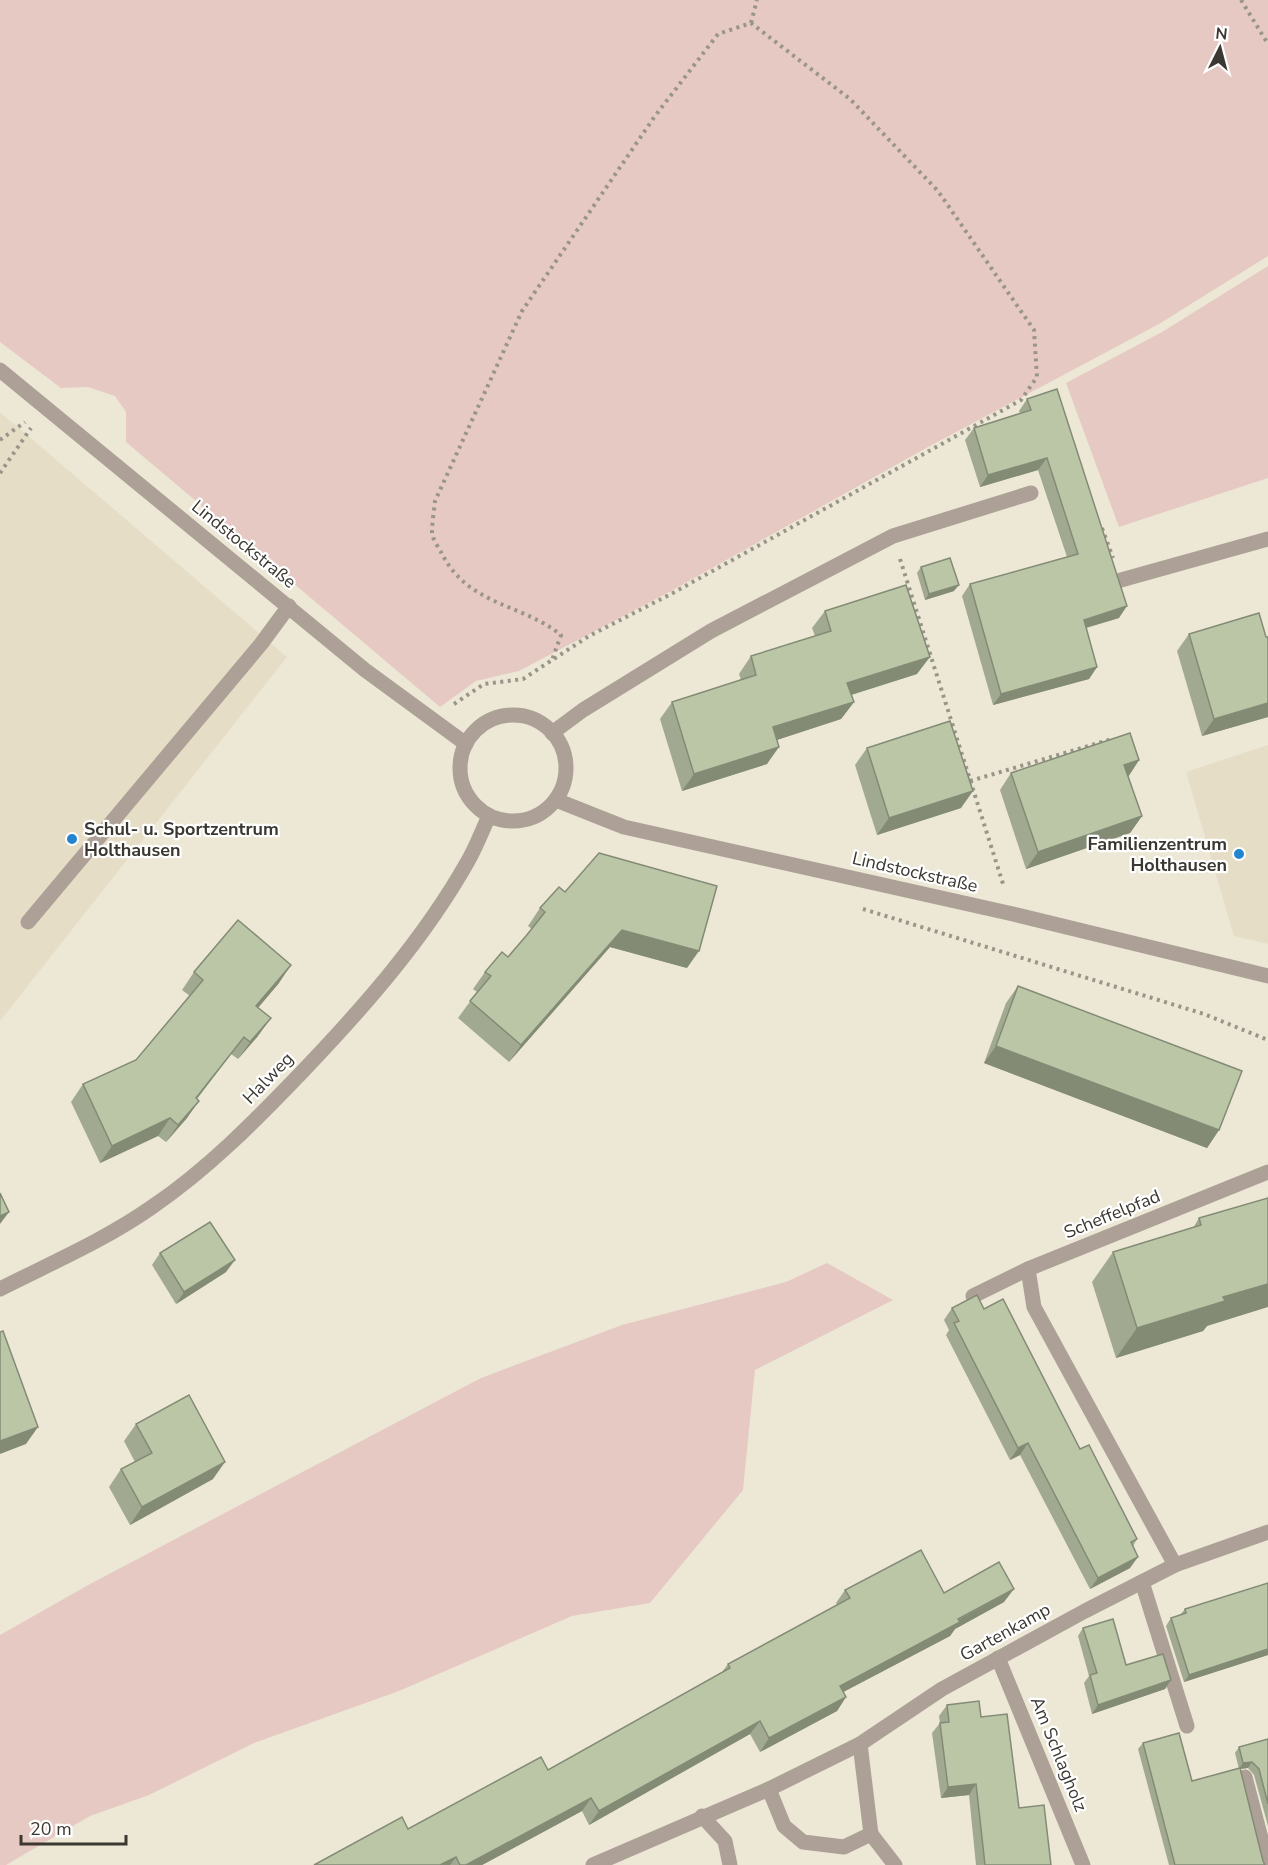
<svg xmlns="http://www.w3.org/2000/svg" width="1268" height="1865" font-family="'Nunito Sans',sans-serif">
<rect width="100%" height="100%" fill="#ede8d6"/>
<g fill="#e5ddc5">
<path d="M0 412 287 657 0 1021Z"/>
<path d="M1268 745V944L1234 936 1186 772Z"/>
</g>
<g fill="#e6c9c3">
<path d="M0 0H1268V256L1159 324 928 447 671 591 519 671 476 681 440 707 126 442V412L115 396 88 387 61 388 0 342Z"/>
<path d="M1268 266V478L1119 527 1066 383 1162 332Z"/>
<path d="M827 1263 893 1300 755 1370 743 1490 650 1603 572 1616 399 1691 254 1743 149 1795 90 1816 6 1865H0V1635L90 1584 481 1378 622 1325 786 1282Z"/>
</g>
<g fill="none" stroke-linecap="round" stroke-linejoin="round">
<g stroke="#999589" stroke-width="4" stroke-dasharray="3 4.5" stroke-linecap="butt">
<path d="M1241 0 1268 44"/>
<path d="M751 23 757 0"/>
<path d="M0 440 25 422"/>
<path d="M0 473 31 428"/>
<path d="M1102 528 1113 558"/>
<path d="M900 559 1004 887"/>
<path d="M454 704 484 684 523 679 589 636 671 594 1021 400 1037 377 1034 330 938 191 850 99 751 23 718 34 655 116 522 311 435 501C434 511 432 523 432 533 433 540 439 548 442 554 469 606 521 603 561 635L552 660"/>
<path d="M970 781 1112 739"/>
<path d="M863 909 1204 1014 1268 1040"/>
</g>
<g stroke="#ada197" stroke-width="15">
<path d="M1121 580 1268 539"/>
<path d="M552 733 583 710 711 631 893 536 1031 493"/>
<path d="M28 922 261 644 289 606"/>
<path d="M1142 1582 1187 1726"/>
</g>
<g stroke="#ada197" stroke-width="15">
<path d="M0 370 365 670 466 744"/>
<circle cx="513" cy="768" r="53"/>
<path d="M556 800 624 827 1013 914 1268 976"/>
<path d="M1028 1269 1034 1307 1175 1565"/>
<path d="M0 1289C51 1263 105 1240 152 1207 208 1169 256 1120 303 1071 364 1007 424 939 468 861 476 847 482 831 489 816"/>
<path d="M973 1296 1028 1269 1268 1172"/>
<path d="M998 1658 1083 1865"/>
<path d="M1245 1777 1268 1865"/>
<path d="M769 1789 784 1826 803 1842 844 1847 871 1834 860 1744"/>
<path d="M702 1816 725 1841 730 1865"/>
<path d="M871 1834 895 1865"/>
<path d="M593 1865 769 1789 860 1744 942 1689 1085 1611 1175 1565 1268 1532"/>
</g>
</g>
<g fill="#a1aa90">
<path d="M1027 399 1119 618 1086 628 1097 667 1089 679 993 705 962 596 970 584 1067 557 1038 470 980 487 965 440 974 428 1020 413 1019 411Z"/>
<path d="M921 567 954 591 925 600 917 573Z"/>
<path d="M825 611 917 674 851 695 854 702 841 719 777 740 767 764 682 791 660 719 672 702 741 680 739 674 751 656 815 636 812 628Z"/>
<path d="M1189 634 1268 717 1202 736 1177 651Z"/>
<path d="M867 748 961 808 877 835 855 765Z"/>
<path d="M1139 760 1128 777 1142 816 1130 833 1026 869 1000 790 1011 773Z"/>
<path d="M565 892 687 968 610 947 509 1062 458 1018 477 992 473 989 485 972 508 957 532 929 528 926 540 908Z"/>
<path d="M194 972 279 983 258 1008V1036L238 1059 231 1054 197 1099 187 1118 166 1142 158 1136 100 1163 71 1102 83 1084 136 1060 190 996 182 990Z"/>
<path d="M1018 986 1219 1130 1207 1148 984 1063 1006 1003Z"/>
<path d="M1268 1198 1207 1326 1203 1331 1116 1358 1092 1282 1113 1252 1193 1228 1199 1218Z"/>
<path d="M160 1253 226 1272 176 1304 152 1265Z"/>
<path d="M952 1308 984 1309 1080 1449 1137 1539 1133 1546 1130 1568 1090 1589 1020 1455 1010 1460 946 1335 949 1330 944 1320Z"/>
<path d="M136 1424 213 1479 130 1525 109 1487 121 1469 135 1462 124 1441Z"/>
<path d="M1268 1583V1655L1184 1682 1166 1626 1171 1618 1180 1615 1185 1609Z"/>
<path d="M845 1590 944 1593 1004 1602 955 1629 950 1636 843 1692 846 1697 837 1711 760 1752 750 1734 589 1825 582 1811 482 1865H314L408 1829 548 1770 722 1672 728 1664 837 1605 836 1603Z"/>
<path d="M1083 1628 1126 1665 1171 1680 1165 1689 1092 1714 1084 1683 1089 1676 1078 1636Z"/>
<path d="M947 1705 981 1717 1019 1808 1051 1865H976L969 1795 941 1798 932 1733 940 1723 939 1716Z"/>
<path d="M1268 1739V1826L1254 1775 1248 1768 1240 1769 1263 1861 1265 1865H1169L1138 1749 1143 1743 1192 1781 1239 1769 1235 1753 1239 1747Z"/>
</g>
<g fill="#838b75">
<path d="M1047 458 1038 470 980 487 988 475Z"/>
<path d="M959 585 954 591 925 600 929 594Z"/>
<path d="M1127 606 1119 618 1075 631 1084 620Z"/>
<path d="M930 657 917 674 835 700 847 683Z"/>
<path d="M1097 667 1089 679 993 705 1001 694Z"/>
<path d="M854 702 841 719 761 745 773 727Z"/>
<path d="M1268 703V717L1202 736 1214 719Z"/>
<path d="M779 747 767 764 682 791 694 774Z"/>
<path d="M1139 760 1128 777 1124 765Z"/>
<path d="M973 791 961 808 877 835 889 818Z"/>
<path d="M1142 816 1130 833 1026 869 1038 852Z"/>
<path d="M622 930 699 951 687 968 610 947 509 1062 521 1045Z"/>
<path d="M291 965 279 983 244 1024 256 1006Z"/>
<path d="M271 1018 258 1036 238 1059 250 1042Z"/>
<path d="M244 1037 231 1054 184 1115 196 1098Z"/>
<path d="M996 1046 1219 1130 1207 1148 984 1063Z"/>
<path d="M199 1101 187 1118 166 1142 178 1125Z"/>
<path d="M170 1118 158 1136 100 1163 112 1146Z"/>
<path d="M9 1212 0 1224V1216Z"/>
<path d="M235 1260 226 1272 176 1304 184 1292Z"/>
<path d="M1268 1284V1307L1207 1326 1203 1331 1116 1358 1137 1328 1223 1297Z"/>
<path d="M38 1427 26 1444 0 1454V1441Z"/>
<path d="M1028 1443 1020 1455 1010 1460 1018 1448Z"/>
<path d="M225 1462 213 1479 130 1525 142 1507Z"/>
<path d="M1138 1557 1130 1568 1090 1589 1098 1578Z"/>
<path d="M1014 1589 1004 1602 955 1629 950 1636 830 1699 840 1686Z"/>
<path d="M1268 1649V1655L1184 1682 1189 1675Z"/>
<path d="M1171 1680 1165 1689 1092 1714 1098 1705Z"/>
<path d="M846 1697 837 1711 760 1752 769 1738Z"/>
<path d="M760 1721 750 1734 589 1825 599 1811Z"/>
<path d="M1252 1762 1248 1768 1239 1769 1243 1763Z"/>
<path d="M976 1784 969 1795 941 1798 948 1787Z"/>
<path d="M591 1798 582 1811 482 1865H466Z"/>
<path d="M456 1857 450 1865H440Z"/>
</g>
<g fill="#bbc6a7" stroke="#838b75" stroke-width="1.5">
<path d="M1057 389 1127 606 1084 620 1097 667 1001 694 970 584 1078 554 1047 458 988 475 974 428 1031 410 1027 399Z"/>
<path d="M950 558 959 585 929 594 921 567Z"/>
<path d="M906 585 930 657 847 683 854 702 773 727 779 747 694 774 672 702 756 675 751 656 831 631 825 611Z"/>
<path d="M1259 613 1266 637H1268V703L1214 719 1189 634Z"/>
<path d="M950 721 973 791 889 818 867 748Z"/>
<path d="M1130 733 1139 760 1124 765 1142 816 1038 852 1011 773Z"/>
<path d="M599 853 717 886 699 951 622 930 521 1045 470 1001 491 976 485 972 502 952 508 957 526 936 545 912 540 908 559 887 565 892Z"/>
<path d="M238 920 291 965 256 1006 271 1018 250 1042 244 1037 196 1098 199 1101 178 1125 170 1118 112 1146 83 1084 136 1060 203 980 194 972Z"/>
<path d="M1018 986 1242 1071 1219 1130 996 1046Z"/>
<path d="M0 1193 9 1212 0 1216Z"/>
<path d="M1268 1198V1284L1223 1297 1225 1301 1137 1328 1113 1252 1201 1225 1199 1218Z"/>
<path d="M210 1222 235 1260 184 1292 160 1253Z"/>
<path d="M977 1295 984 1309 1003 1299 1080 1449 1089 1445 1137 1539 1131 1542 1138 1557 1098 1578 1028 1443 1018 1448 954 1323 959 1321 952 1308Z"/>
<path d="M3 1331 38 1427 0 1441V1332Z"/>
<path d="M189 1395 225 1462 142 1507 121 1469 152 1453 136 1424Z"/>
<path d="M921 1550 944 1593 999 1562 1014 1589 958 1619 960 1622 840 1686 846 1697 769 1738 760 1721 599 1811 591 1798 466 1865H460L456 1857 440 1865H314L402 1817 408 1829 541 1757 548 1770 730 1668 728 1664 850 1598 845 1590Z"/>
<path d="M1268 1583V1649L1189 1675 1171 1618 1186 1613 1185 1609Z"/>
<path d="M1113 1619 1126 1665 1163 1654 1171 1680 1098 1705 1090 1675 1097 1673 1083 1628Z"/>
<path d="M979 1701 981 1717 1007 1714 1019 1808 1044 1805 1051 1865H985L976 1784 948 1787 940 1723 949 1722 947 1705Z"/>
<path d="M1179 1733 1192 1781 1240 1768 1263 1861 1265 1865H1175L1143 1743Z"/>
<path d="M1268 1739V1804L1259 1769 1252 1762 1243 1763 1239 1747Z"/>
</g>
<g fill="#2185d0" stroke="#fff" stroke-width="2">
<circle cx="72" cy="839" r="6"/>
<circle cx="1239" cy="854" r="6"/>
</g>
<g text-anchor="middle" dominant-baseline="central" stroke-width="4.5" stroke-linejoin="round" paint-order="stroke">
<g font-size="18" fill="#3a3831" stroke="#fff">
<text transform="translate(244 544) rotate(39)">Lindstockstraße</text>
<text transform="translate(915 872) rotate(13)">Lindstockstraße</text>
<text transform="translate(268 1078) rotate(-46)">Halweg</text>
<text transform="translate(1112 1214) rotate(-22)">Scheffelpfad</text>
<text transform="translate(1005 1632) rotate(-29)">Gartenkamp</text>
<text transform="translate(1059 1754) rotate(68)">Am Schlagholz</text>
</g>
<g font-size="18" font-weight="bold" fill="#3a3831" stroke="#fff" text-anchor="start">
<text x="84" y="829">Schul- u. Sportzentrum<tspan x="84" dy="21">Holthausen</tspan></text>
<text x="1227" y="844" text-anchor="end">Familienzentrum<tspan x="1227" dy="21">Holthausen</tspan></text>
</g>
</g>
<g transform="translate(1220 48) rotate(6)" stroke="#ffffff" stroke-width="4.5" paint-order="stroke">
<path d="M0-4.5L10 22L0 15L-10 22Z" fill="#3a3831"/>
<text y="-9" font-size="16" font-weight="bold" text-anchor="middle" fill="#3a3831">N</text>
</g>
<path d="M21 1835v9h105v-9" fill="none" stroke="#3a3831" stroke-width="3"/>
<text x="30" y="1835" font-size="18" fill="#3a3831" stroke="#ffffff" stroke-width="4.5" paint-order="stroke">20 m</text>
</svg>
